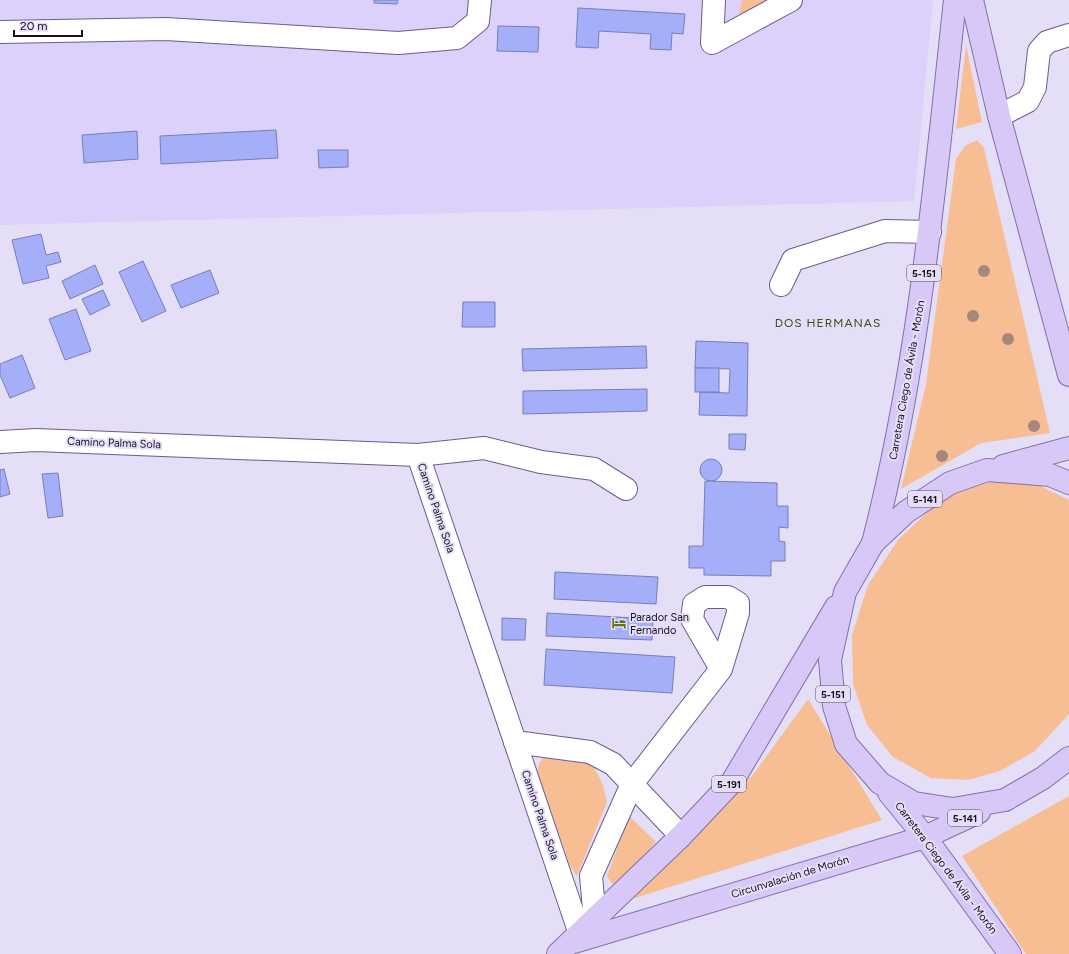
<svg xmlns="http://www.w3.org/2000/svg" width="1069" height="954" font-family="Figtree,sans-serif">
<rect width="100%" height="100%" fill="#e5def7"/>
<path fill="#dcd1fa" d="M0 0H933L914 201 0 225Z"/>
<g fill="#f7be93">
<path d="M742 0H771L739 15Z"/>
<path d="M966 45 982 122 956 129Z"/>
<path d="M977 140 984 148 1050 433 981 443 901 489 926 384 956 159 965 146Z"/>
<path d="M1001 482H1032L1069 500V714L1035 751 1000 771 968 780 931 778 893 757 867 725 853 684 852 635 868 585 898 540 942 498 977 483Z"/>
<path d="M808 699 882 820 632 899 752 776Z"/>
<path d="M546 755 581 757 594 767 603 785 607 802 577 876 570 866 537 773 539 763Z"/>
<path d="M1069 796V954H1026L962 856Z"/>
<path d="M629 816 656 842 618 884H612L607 876Z"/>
</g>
<g fill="#a5aef8" stroke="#777eb6">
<path d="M374 0H398L397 4 374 3Z"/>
<path d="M578 8 685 14 683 34 672 33 671 50 650 49 651 34 599 31 598 48 576 47Z"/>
<path d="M498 26 539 27 538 52 497 51Z"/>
<path d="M276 130 278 158 161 164 160 136Z"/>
<path d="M137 131 138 159 84 163 82 135Z"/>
<path d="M318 150H348V167L319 168Z"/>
<path d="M41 234 46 255 58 252 61 262 46 266 49 278 23 284 12 240Z"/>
<path d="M143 261 166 311 142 322 119 272Z"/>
<path d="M95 265 103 284 70 299 62 281Z"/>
<path d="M210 270 219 293 181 308 171 285Z"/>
<path d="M103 290 110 305 90 315 82 299Z"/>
<path d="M463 302H495V327H462Z"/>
<path d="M76 309 91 351 65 360 49 319Z"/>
<path d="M696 341 748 343 747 416 699 415 700 392 729 393 730 369 695 368Z"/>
<path d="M646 346 647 368 523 371 522 349Z"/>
<path d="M22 355 35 388 10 398 0 375V364Z"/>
<rect x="695" y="368" width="24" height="24"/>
<path d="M647 389V411L523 414V391Z"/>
<path d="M729 434H746L745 450 729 449Z"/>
<circle cx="711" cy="470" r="11"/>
<path d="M4 469 10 494 0 497V470Z"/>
<path d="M58 473 63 516 48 518 42 474Z"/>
<path d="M705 481 777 483V506H788V528L779 527V541L785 542V561H771V576L704 575V568H689V546H703Z"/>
<path d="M555 572 658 577 656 604 554 599Z"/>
<path d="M547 613 653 619 652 640 546 636Z"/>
<path d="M502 618 526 619 525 640H502Z"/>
<path d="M546 649 675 657 672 693 544 685Z"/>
</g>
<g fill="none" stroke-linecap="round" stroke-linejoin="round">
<defs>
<g id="minor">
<path d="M714 0 712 43 791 0"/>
<path d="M0 32 166 29 398 43 457 38 478 21 480 0"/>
<path d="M999 116 1028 101 1035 87 1039 51 1047 42 1069 35"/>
<path d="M781 285 793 260 885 231 930 232"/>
<path d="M0 442 36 440 418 455 580 934"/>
<path d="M418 455 484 448 541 462 594 469 626 489"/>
<path d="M515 742 590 752 613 764 681 836"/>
<path d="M595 920 591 876 632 784 721 669 738 613V603L728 597H705L694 604 692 619 721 669"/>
</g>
<g id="major">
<path d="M972 0 999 116 1069 375"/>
<path d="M1003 466 1069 448"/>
<path d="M1069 483 1050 475 987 470 950 483 906 512 873 543 845 592 830 660 834 706 846 744 880 783 914 803 953 809 1005 800 1043 778 1069 758"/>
<path d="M873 543C919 364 935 183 955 0"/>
<path d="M889 793 925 837 1010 954"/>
<path d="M574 942 925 837 979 812"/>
<path d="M558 954 681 836 732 782 836 607"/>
</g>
</defs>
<use href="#minor" stroke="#6c5b90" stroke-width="24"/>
<use href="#major" stroke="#8371aa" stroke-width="24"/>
<use href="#minor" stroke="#fff" stroke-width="22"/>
<use href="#major" stroke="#d7c8f7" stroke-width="22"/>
</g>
<g fill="#a4887e">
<circle cx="984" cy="271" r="6"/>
<circle cx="973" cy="316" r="6"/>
<circle cx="1008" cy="339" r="6"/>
<circle cx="1034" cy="426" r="6"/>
<circle cx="942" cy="456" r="6"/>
</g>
<defs>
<symbol id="hotel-bare" viewBox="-9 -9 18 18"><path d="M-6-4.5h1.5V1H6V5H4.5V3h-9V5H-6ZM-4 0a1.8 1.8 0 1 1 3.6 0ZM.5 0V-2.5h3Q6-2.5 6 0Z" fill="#65711c" stroke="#e5def7" stroke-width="2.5" paint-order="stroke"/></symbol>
</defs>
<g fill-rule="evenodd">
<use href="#hotel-bare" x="609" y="613" width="20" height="20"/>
</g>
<g text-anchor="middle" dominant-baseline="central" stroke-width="4" stroke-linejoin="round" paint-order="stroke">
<g fill="#e5def7" stroke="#564e65" stroke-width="1">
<rect x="907" y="265" width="34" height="16" rx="3"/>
<rect x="908" y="491" width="34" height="16" rx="3"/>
<rect x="816" y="686" width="34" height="16" rx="3"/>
<rect x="712" y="776" width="34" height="16" rx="3"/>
<rect x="948" y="810" width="34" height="16" rx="3"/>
</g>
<g font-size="10" font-weight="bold" fill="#181126">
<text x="924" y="273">5-151</text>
<text x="925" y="499">5-141</text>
<text x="833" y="694">5-151</text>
<text x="729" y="784">5-191</text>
<text x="965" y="818">5-141</text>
</g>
<g font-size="11" fill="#181126" stroke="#e5def7">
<text transform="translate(907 380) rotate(-80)">Carretera Ciego de Ávila - Morón</text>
<text transform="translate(114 443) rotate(2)">Camino Palma Sola</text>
<text transform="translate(436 508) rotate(71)">Camino Palma Sola</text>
<text transform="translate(540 815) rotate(71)">Camino Palma Sola</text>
<text transform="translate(946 868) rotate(53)">Carretera Ciego de Ávila - Morón</text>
<text transform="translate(790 877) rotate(-17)">Circunvalación de Morón</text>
</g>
<g font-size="11" fill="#181126" stroke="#e5def7" text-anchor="start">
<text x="630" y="617">Parador San<tspan x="630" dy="13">Fernando</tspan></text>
</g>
<g font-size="12" letter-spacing="1" fill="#444d14" stroke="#e5def7">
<text x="828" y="323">DOS HERMANAS</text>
</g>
</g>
<path d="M14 30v6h68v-6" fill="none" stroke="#181126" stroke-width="2"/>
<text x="20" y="30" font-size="12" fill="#181126" stroke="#e5def7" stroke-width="3" paint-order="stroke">20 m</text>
</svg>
